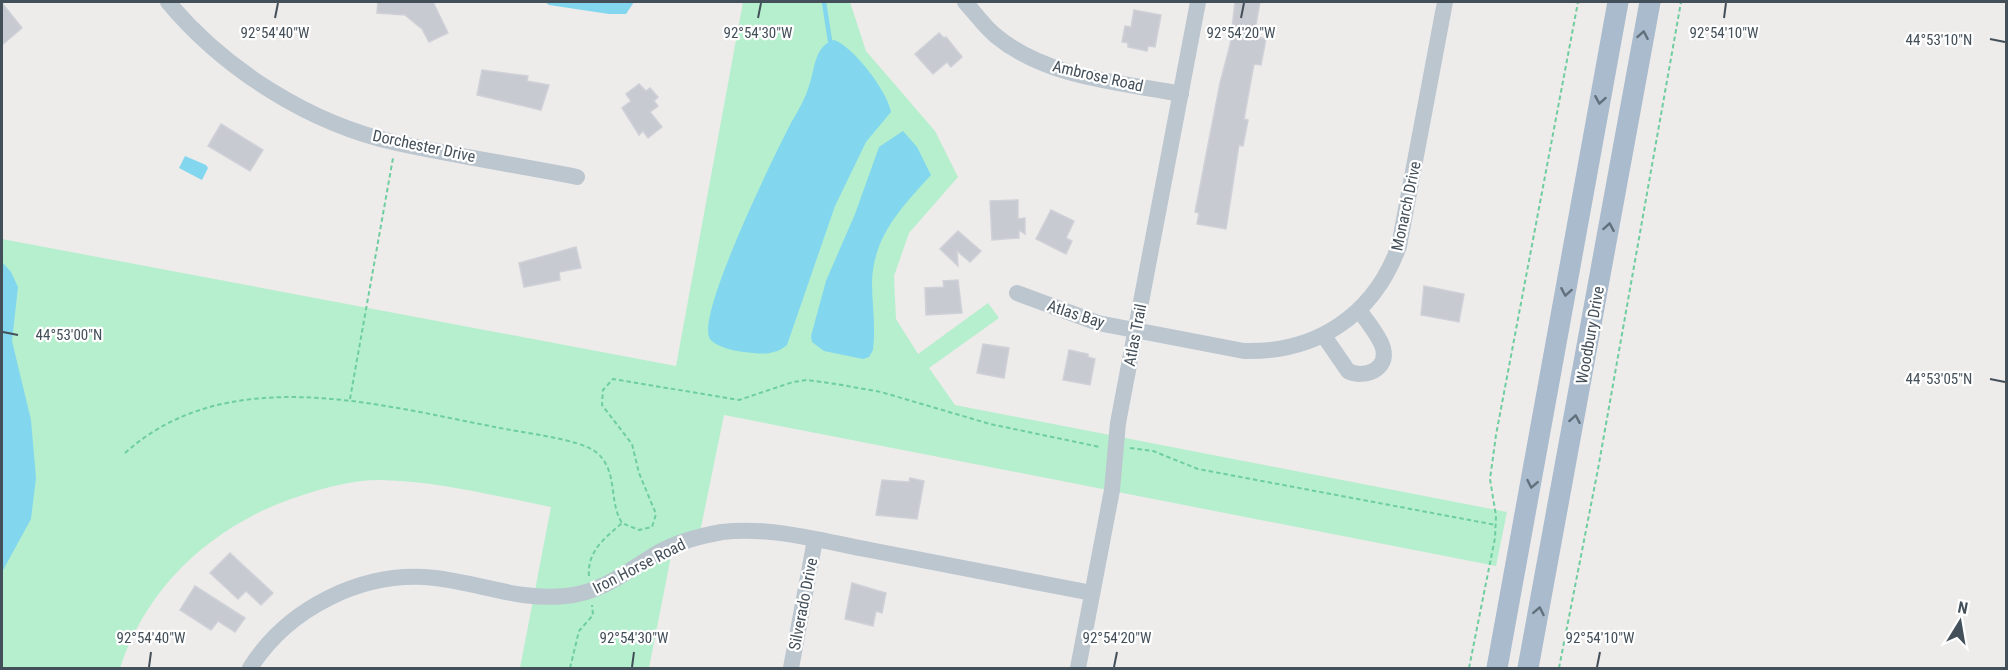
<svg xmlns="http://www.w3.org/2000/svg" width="2008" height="670" font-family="'Roboto Condensed',sans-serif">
<rect width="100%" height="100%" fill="#eeebeb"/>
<path fill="#b6efcd" d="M743 2H850L866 51 935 131 958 177 909 233 894 276 896 319 918 354 988 303 999 318 929 368 955 405 1507 512 1496 566 724 415 699 537 673 546 649 668H520L551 507C495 496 438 481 380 480 353 480 326 487 300 496 216 523 148 583 120 668H2V239L676 366Z"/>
<g fill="#82d7ee">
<path d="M545 2H634L626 14H609L549 5Z"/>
<path d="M834 40C853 46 888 92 891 112L866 142 835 206 787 345C774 356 760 354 744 352 735 351 716 347 710 339 695 316 776 152 791 123 798 111 805 99 809 86 815 69 814 46 834 40Z"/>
<path d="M903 131 917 147 931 175C902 207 874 235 872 281 872 305 876 327 873 350L869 357 863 359 824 351 812 342 811 336 826 281 855 214 879 147Z"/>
<path d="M185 156 206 165 208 168 202 180 179 168Z"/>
<path d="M2 262 11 272 18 287 12 341 31 420 36 478 31 519 2 572Z"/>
</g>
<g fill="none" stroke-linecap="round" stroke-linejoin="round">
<path stroke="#82d7ee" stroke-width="4.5" d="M824 2 830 41"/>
</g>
<g fill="#c8cad1" stroke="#cfd1d8" stroke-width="1.5">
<path d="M378 2H433L448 33 429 42 422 29 405 15 377 13Z"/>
<path d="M1235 2H1260L1254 36 1266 39 1261 65 1254 64 1244 119 1248 120 1243 146 1239 145 1226 229 1197 224 1199 213 1195 212 1220 83 1230 45Z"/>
<path d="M2 3 22 28 2 45Z"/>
<path d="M1134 10 1161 15 1155 47 1148 46 1147 51 1128 47V43L1122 42 1125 26 1131 27Z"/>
<path d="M939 33 944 38 946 37 962 57 951 67 947 62 933 74 915 54Z"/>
<path d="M482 70 528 76 527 81 549 85 541 110 477 95Z"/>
<path d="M639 84 646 91 650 88 658 97 654 101 658 106 650 112 662 127 648 138 643 131 639 135 622 108 631 101 626 94Z"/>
<path d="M221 124 263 150 250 171 208 146Z"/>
<path d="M1018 200V219L1025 218V234L1019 230V238L992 240 990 201Z"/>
<path d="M1051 210 1074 221 1066 238 1072 241 1066 254 1036 239Z"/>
<path d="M958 231 981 251 970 262 957 251 958 266 940 249Z"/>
<path d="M576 247 581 268 559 272 560 280 524 287 519 263Z"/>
<path d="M958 280 962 313 926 315 925 288 944 287 943 281Z"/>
<path d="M1424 286 1464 294 1459 322 1421 315Z"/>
<path d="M983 344 1009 348 1004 378 977 373Z"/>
<path d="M1069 350 1088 354V357L1095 359 1090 385 1063 380Z"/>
<path d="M910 478 924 481 917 519 876 515 882 480 909 482Z"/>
<path d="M230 553 273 593 261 605 246 591 238 599 210 573Z"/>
<path d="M852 583 886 593 882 613 876 611 873 626 845 619Z"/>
<path d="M195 586 245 618 235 632 218 621 211 630 180 610Z"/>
</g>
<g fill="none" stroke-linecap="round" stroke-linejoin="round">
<g stroke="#6ece9f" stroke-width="2" stroke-dasharray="4.5 3" stroke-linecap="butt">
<path d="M350 399 393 158"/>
<path d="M1130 448 1153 451 1198 469 1496 525"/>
<path d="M125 453C226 362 376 404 495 427 518 432 580 439 596 452 619 471 608 501 622 523"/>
<path d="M589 576C587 551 605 538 622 523L639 530 652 527 656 514 639 473 632 444 602 405 603 390 613 379 739 400 793 382 807 380 836 384 881 392 990 424 1100 447"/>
<path d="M570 668 579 631 593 615 592 605"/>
<path d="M1469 668 1495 538 1496 516 1490 479 1496 435 1578 2"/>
<path d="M1559 668 1598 469 1681 2"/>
</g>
<g stroke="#bbc6cf" stroke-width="16">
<path d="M168 2C225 70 310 124 397 143 456 156 517 165 577 177"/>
<path d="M965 2C975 13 984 26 996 36 1047 78 1119 82 1181 94"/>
<path d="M1017 293 1098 323 1244 351C1317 353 1374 315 1399 246L1445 2"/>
<path d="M1324 336 1348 371C1364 379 1389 370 1383 348 1379 335 1367 322 1360 311"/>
<path d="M250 668C288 608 363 570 435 578 479 583 521 601 565 596 600 593 625 573 654 555 674 543 699 536 722 532 771 526 822 541 870 550 944 565 1018 579 1092 593"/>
<path d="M791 668 815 540"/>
<path d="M1078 668 1112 490 1118 423 1198 2"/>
</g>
<g stroke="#a9bbcc" stroke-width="21">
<path d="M1497 668 1618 2"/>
<path d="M1528 668 1650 2"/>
</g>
</g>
<defs><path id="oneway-chevron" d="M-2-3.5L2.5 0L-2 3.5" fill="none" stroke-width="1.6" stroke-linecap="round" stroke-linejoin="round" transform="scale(1.5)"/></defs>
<g stroke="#626f7c">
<use href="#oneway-chevron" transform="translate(1643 35) rotate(-80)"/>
<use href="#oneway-chevron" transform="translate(1600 100) rotate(100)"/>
<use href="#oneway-chevron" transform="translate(1609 227) rotate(-80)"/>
<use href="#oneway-chevron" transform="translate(1566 292) rotate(100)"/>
<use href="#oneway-chevron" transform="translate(1575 419) rotate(-80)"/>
<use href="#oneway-chevron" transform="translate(1532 484) rotate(101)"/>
<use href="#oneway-chevron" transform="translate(1539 611) rotate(-79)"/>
</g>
<path fill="none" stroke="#434f59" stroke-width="2" d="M275 18 278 3M758 18 761 3M1241 18 1244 3M1724 18 1726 3M1990 39 2005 42M3 332 18 335M1990 379 2005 382M149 667 151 652M632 667 634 652M1114 667 1117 652M1597 667 1600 652"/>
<g text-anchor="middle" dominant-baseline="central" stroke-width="4.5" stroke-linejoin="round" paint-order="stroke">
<g font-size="16" fill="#434f59" stroke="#fff">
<text transform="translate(1098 76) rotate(13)">Ambrose Road</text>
<text transform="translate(424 146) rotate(12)">Dorchester Drive</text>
<text transform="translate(1406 206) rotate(-78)">Monarch Drive</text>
<text transform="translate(1076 314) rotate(18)">Atlas Bay</text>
<text transform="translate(1135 335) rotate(-79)">Atlas Trail</text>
<text transform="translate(1590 335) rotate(-80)">Woodbury Drive</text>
<text transform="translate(639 566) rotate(-27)">Iron Horse Road</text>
<text transform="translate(803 604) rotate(-79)">Silverado Drive</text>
</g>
</g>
<g font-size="15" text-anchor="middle" fill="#434f59" stroke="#fff" stroke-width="4.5" stroke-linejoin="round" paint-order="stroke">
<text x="275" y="38">92°54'40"W</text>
<text x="758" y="38">92°54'30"W</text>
<text x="1241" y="38">92°54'20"W</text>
<text x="1724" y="38">92°54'10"W</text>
<text x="1939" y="45">44°53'10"N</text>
<text x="69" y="340">44°53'00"N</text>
<text x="1939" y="384">44°53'05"N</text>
<text x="151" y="643">92°54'40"W</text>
<text x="634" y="643">92°54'30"W</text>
<text x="1117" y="643">92°54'20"W</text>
<text x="1600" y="643">92°54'10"W</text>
</g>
<rect width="2008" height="670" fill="none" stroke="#434f59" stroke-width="6"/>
<g transform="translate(1960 622) rotate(11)" stroke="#ffffff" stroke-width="4.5" paint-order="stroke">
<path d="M0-4.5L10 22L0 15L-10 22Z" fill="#434f59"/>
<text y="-9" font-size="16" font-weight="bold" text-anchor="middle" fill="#434f59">N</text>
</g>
</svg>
